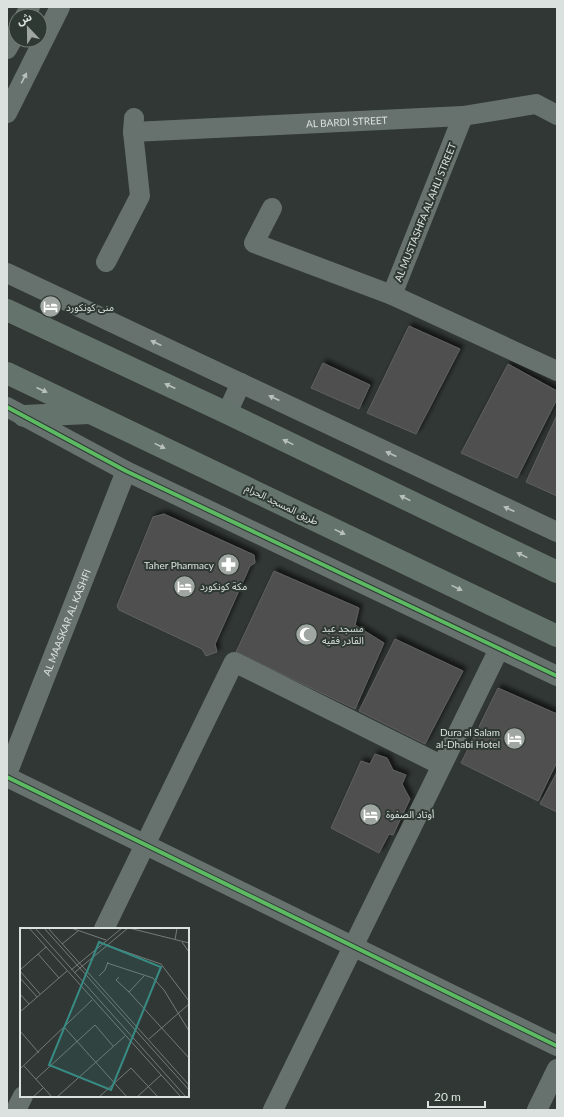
<svg xmlns="http://www.w3.org/2000/svg" width="564" height="1117" font-family="Lato,'Noto Sans Arabic',sans-serif">
<defs>
<filter id="shadow"><feDropShadow dx="3.5" dy="-3.5" stdDeviation="2" flood-color="#0009"/></filter>
</defs>
<rect width="100%" height="100%" fill="#313734"/>
<g fill="#4f5050" stroke="#5f6060" filter="url(#shadow)">
<path d="M409 326 460 349 416 434 367 413Z"/>
<path d="M323 363 370 385 359 409 311 388Z"/>
<path d="M508 364 557 391V399L517 478 461 453Z"/>
<path d="M557 415V496L526 482Z"/>
<path d="M164 514 254 555 255 563 250 566 215 644 217 652 206 656 202 649 119 610 117 606 153 517Z"/>
<path d="M274 571 359 608 355 625 384 643 355 709 236 652Z"/>
<path d="M395 639 463 671 425 744 359 711Z"/>
<path d="M498 688 557 714V762L538 801 461 763Z"/>
<path d="M375 754 387 758 393 770 406 775 402 784 410 799 393 835 389 834 379 853 331 828 361 761 370 764Z"/>
<path d="M557 772V812L540 804Z"/>
</g>
<g fill="none" stroke-linecap="round" stroke-linejoin="round">
<g stroke="#67726e" stroke-width="20">
<path d="M25 16 30 7"/>
<path d="M7 49 16 33"/>
<path d="M7 113 60 7"/>
<path d="M463 116 392 295 557 371"/>
<path id="s1" d="M133 132 463 116 536 104 557 115"/>
<path d="M272 208 254 243 392 295"/>
<path d="M106 262 140 196 133 132 134 118"/>
<path d="M7 273 557 532"/>
<path d="M7 407 126 471 557 676"/>
<path d="M227 413 241 383"/>
<path id="s2" d="M7 774 126 471"/>
<path d="M7 777 557 1046"/>
<path d="M104 929 234 662 441 765"/>
<path d="M16 1110 23 1096"/>
<path d="M273 1110 499 649"/>
<path d="M537 1110 557 1069"/>
</g>
<g stroke="#65736d" stroke-width="22">
<path d="M7 310 227 413 557 572"/>
<path d="M7 373 557 636"/>
<path d="M24 416 89 413"/>
</g>
<defs>
<g id="cycleway">
<path d="M7 407 126 471 557 676"/>
<path d="M7 777 557 1046"/>
</g>
</defs>
<use href="#cycleway" stroke="#2f3934" stroke-width="6"/>
<use href="#cycleway" stroke="#5cba63" stroke-width="4"/>
</g>
<defs><path id="oneway-solid" d="M-6-.8H1V-3.2L6.5 0L1 3.2V.8H-6Z"/></defs>
<g fill="#b8c0bc">
<use href="#oneway-solid" transform="translate(24 78) rotate(-63)"/>
<use href="#oneway-solid" transform="translate(156 343) rotate(-155)"/>
<use href="#oneway-solid" transform="translate(170 386) rotate(-155)"/>
<use href="#oneway-solid" transform="translate(42 390) rotate(25)"/>
<use href="#oneway-solid" transform="translate(274 398) rotate(-155)"/>
<use href="#oneway-solid" transform="translate(288 442) rotate(-154)"/>
<use href="#oneway-solid" transform="translate(160 446) rotate(26)"/>
<use href="#oneway-solid" transform="translate(391 454) rotate(-155)"/>
<use href="#oneway-solid" transform="translate(405 498) rotate(-154)"/>
<use href="#oneway-solid" transform="translate(509 509) rotate(-155)"/>
<use href="#oneway-solid" transform="translate(340 532) rotate(26)"/>
<use href="#oneway-solid" transform="translate(522 555) rotate(-154)"/>
<use href="#oneway-solid" transform="translate(457 588) rotate(26)"/>
</g>
<defs>
<symbol id="hotel-disc" viewBox="-11 -11 22 22"><circle r="9.5" fill="#a0a6a2" stroke="#2f3934"/><path d="M-6-4.5h1.5V1H6V5H4.5V3h-9V5H-6ZM-4 0a1.8 1.8 0 1 1 3.6 0ZM.5 0V-2.5h3Q6-2.5 6 0Z" fill="#fff"/></symbol>
<symbol id="pharmacy-disc" viewBox="-11 -11 22 22"><circle r="9.5" fill="#a0a6a2" stroke="#2f3934"/><path d="M-2-6h4v4h4v4h-4v4h-4v-4h-4v-4h4Z" fill="#fff"/></symbol>
<symbol id="mosque-disc" viewBox="-11 -11 22 22"><circle r="9.5" fill="#a0a6a2" stroke="#2f3934"/><path d="M3.5-4.9A6 6 0 1 0 3.5 4.9A5 5 0 1 1 3.5-4.9Z" fill="#fff"/></symbol>
</defs>
<g fill-rule="evenodd">
<use href="#hotel-disc" x="38" y="294" width="25" height="25"/>
<use href="#pharmacy-disc" x="216" y="552" width="25" height="25"/>
<use href="#hotel-disc" x="172" y="574" width="25" height="25"/>
<use href="#mosque-disc" x="294" y="622" width="25" height="25"/>
<use href="#hotel-disc" x="502" y="726" width="25" height="25"/>
<use href="#hotel-disc" x="358" y="802" width="25" height="25"/>
</g>
<g text-anchor="middle" dominant-baseline="central" stroke-width="4" stroke-linejoin="round" paint-order="stroke">
<g font-size="10" fill="#dbe1de" stroke="#2f3934">
<text stroke="none"><textPath href="#s1" startOffset="214">AL BARDI STREET</textPath></text>
<text transform="translate(425 212) rotate(-68)">AL MUSTASHFA AL AHLI STREET</text>
<text transform="translate(282 504) rotate(26)">طريق المسجد الحرام</text>
<text stroke="none"><textPath href="#s2" startOffset="163">AL MAASKAR AL KASHFI</textPath></text>
</g>
<g font-size="10" fill="#dbe1de" stroke="#2f3934" text-anchor="start">
<text x="66" y="307">منى كونكورد</text>
<text x="214" y="565" text-anchor="end">Taher Pharmacy</text>
<text x="200" y="586">مكة كونكورد</text>
<text x="322" y="628">مسجد عبد<tspan x="322" dy="12">القادر فقيه</tspan></text>
<text x="500" y="732" text-anchor="end">Dura al Salam<tspan x="500" dy="12">al-Dhabi Hotel</tspan></text>
<text x="386" y="814">أوتاد الصفوة</text>
</g>
</g>
<g transform="translate(20 928)">
<rect width="169" height="169" fill="#313734"/>
<path fill="none" stroke="#757b78" stroke-width="1" d="M9 0 161 169M15 0 166 169M24 0 169 162M28 0 169 157M51 0 86 12M109 0 169 15M155 12 157 0M162 14 169 24M42 16 58 3M86 17 141 36 169 73M18 26 39 50M87 35 133 50 144 62 169 103M0 42 26 19M51 42 102 0M0 43 20 66M54 45 108 0M79 48 85 42 88 34M124 48 109 64 169 130M99 49 96 52 109 64M0 50 17 69M0 66 9 76M0 84 47 43M45 100 107 169M0 103 19 125M129 111 169 76M4 138 32 169M0 141 72 72M16 151 75 97 93 118M13 169 23 160M37 169 105 108M79 169 111 140 138 169M117 169 141 147"/>
<path fill="#388b84" fill-opacity="0.15" stroke="#388b84" stroke-width="2" d="M79 14 141 39 91 162 29 137Z"/>
<rect width="169" height="169" fill="none" stroke="#dbe1de" stroke-width="2"/>
</g>
<rect width="564" height="1117" fill="none" stroke="#dbe1de" stroke-width="16"/>
<g transform="translate(28 28) rotate(338)"><circle r="19" fill="#2f3934" stroke="#747c78"/>
<path d="M0-3L7 15L0 10L-7 15Z" fill="#a0a6a2"/>
<text y="-6" font-size="11" font-weight="bold" text-anchor="middle" fill="#dbe1de">ش</text>
</g>
<path d="M428 1101v6h57v-6" fill="none" stroke="#dbe1de" stroke-width="2"/>
<text x="434" y="1101" font-size="12" fill="#dbe1de" stroke="#2f3934" stroke-width="3" paint-order="stroke">20 m</text>
</svg>
